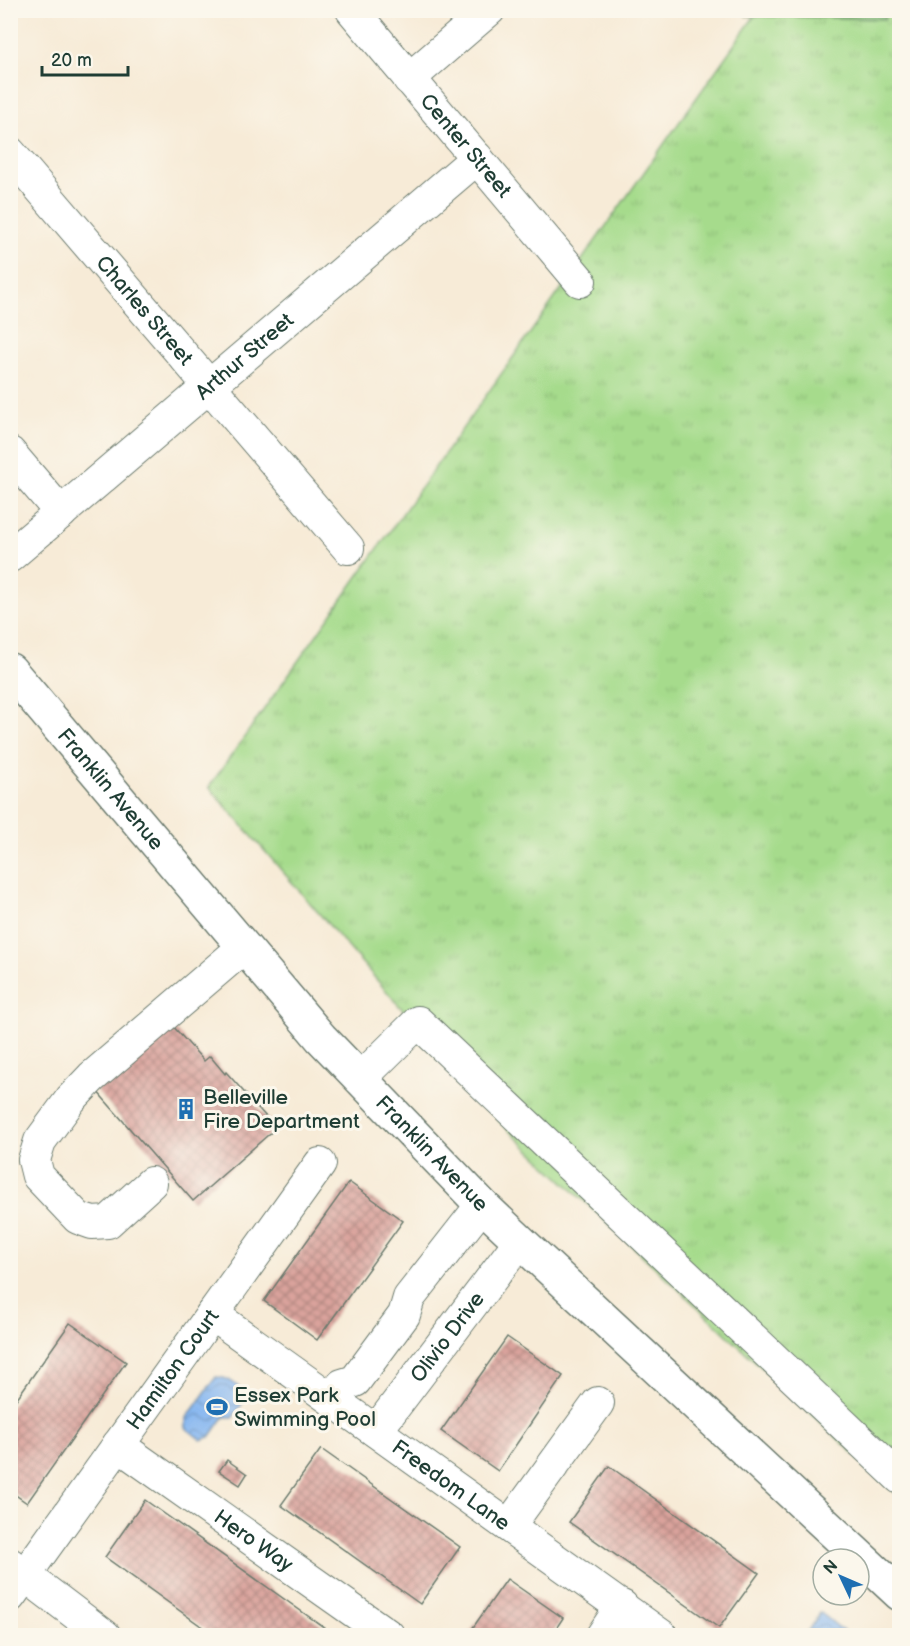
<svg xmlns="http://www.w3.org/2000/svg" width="910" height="1646" font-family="'Balsamiq Sans',sans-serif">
<defs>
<pattern id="grass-tufts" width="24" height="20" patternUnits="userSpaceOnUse" patternTransform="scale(1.5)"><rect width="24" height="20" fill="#a6db8c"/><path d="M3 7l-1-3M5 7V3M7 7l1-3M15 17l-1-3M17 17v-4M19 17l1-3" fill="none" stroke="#8ebd79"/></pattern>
<pattern id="forest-firs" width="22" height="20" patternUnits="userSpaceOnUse" patternTransform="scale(1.5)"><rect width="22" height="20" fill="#84bb78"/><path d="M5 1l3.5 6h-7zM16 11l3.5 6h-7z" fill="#6b9963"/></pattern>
<pattern id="water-waves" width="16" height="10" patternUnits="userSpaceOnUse" patternTransform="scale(1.5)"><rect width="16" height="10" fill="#84b5f0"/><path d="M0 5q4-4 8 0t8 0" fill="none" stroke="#6b94c3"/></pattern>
<pattern id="building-cross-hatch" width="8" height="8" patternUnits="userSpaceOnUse" patternTransform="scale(1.5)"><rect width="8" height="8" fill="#daa39c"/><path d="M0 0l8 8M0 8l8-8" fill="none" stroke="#b08680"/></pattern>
</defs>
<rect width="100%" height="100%" fill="#fbf7ec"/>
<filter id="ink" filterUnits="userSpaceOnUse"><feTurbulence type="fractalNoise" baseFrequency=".0167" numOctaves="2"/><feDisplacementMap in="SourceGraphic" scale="12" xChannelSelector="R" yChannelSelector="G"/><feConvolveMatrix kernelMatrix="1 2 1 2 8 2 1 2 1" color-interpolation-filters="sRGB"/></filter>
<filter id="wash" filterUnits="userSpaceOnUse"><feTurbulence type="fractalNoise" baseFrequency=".008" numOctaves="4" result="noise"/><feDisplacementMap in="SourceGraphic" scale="24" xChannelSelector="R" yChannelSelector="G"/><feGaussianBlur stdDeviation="1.35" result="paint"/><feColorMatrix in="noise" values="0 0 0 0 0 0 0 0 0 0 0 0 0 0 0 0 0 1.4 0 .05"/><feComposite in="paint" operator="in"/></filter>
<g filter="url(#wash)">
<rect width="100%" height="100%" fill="#f7ebd7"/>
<path fill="url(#grass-tufts)" stroke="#628c60" stroke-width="1.5" d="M758 11H899V1496L502 1124 209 787Z"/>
<path fill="url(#forest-firs)" stroke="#527c56" stroke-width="1.5" d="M748 10H886V11L885 19 746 16Z"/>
<g fill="url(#water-waves)" stroke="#527992" stroke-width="1.5">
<path d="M216 1377C229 1377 240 1386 246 1398L233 1417H224L210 1437 201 1440 186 1428V1419Z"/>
<path d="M820 1613H821L848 1635H805Z"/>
</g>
<g id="blocks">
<g fill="url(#building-cross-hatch)">
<path d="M171 1024 204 1061 210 1056 225 1074 226 1072 276 1128 193 1201 96 1090Z"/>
<path d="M349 1182 403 1221 317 1340 264 1301Z"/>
<path d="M70 1323 126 1362 27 1503 10 1491V1408Z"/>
<path d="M507 1337 563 1376 498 1471 441 1431Z"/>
<path d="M321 1449 460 1547 420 1604 281 1505Z"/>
<path d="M227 1460 247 1474 240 1485 219 1471Z"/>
<path d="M609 1466 759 1573 719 1628 569 1522Z"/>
<path d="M145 1500 336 1636H215L105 1557Z"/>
<path d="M507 1579 563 1618 551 1636H467Z"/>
</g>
</g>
</g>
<g filter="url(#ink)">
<use href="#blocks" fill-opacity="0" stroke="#6b7a6d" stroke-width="1.5"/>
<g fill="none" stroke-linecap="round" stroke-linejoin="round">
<defs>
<g id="minor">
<path id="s1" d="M352 10 580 281"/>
<path d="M409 79 489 10"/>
<path id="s2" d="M10 153 348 548"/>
<path d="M10 453 61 513"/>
<path id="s3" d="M10 556 477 158"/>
<path d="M360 1079 418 1022 900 1478"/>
<path d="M151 1183 108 1222 92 1223 78 1218 38 1176 34 1160 40 1141 71 1099 92 1077 244 947"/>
<path id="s4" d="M212 1314 662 1636"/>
<path d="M332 1399 342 1385 355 1381 404 1315 409 1298 482 1205"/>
<path id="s5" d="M376 1431 520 1241"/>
<path id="s6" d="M118 1445 389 1636"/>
<path d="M509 1526 598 1403"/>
<path d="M10 1564 105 1636"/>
<path id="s7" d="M10 1596 320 1164"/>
<path d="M602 1636 622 1606"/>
</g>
<g id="major">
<path id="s8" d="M10 670 321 1038 482 1205 520 1241 900 1594"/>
</g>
</defs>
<use href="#minor" stroke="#6b7a6d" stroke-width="34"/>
<use href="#major" stroke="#6b7a6d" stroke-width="36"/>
<use href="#minor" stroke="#fff" stroke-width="32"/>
<use href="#major" stroke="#fff" stroke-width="33"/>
</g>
</g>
<defs>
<symbol id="building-bare" viewBox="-9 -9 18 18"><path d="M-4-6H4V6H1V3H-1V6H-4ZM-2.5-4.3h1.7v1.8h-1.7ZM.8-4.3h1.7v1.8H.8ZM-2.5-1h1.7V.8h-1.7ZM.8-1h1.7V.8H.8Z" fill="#1f6fb2" stroke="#fbf7ec" stroke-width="2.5" paint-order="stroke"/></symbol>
<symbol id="stadium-bare" viewBox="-9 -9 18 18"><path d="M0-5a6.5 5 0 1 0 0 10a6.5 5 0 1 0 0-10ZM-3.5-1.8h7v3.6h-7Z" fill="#1f6fb2" stroke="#fbf7ec" stroke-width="2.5" paint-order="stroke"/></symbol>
</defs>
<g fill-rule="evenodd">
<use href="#building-bare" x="171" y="1094" width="30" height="30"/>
<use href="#stadium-bare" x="202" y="1392" width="30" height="30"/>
</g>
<g text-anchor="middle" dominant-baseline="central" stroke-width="6" stroke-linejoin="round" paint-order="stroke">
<g font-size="21" fill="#1f3d34" stroke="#fbf7ec">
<text stroke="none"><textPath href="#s1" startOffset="177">Center Street</textPath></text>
<text stroke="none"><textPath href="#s2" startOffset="207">Charles Street</textPath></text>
<text stroke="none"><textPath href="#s3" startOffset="308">Arthur Street</textPath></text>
<text stroke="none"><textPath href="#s8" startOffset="156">Franklin Avenue</textPath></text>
<text stroke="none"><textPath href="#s8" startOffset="642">Franklin Avenue</textPath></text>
<text stroke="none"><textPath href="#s5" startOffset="118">Olivio Drive</textPath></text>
<text stroke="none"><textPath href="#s7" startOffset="279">Hamilton Court</textPath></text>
<text stroke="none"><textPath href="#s4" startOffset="294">Freedom Lane</textPath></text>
<text stroke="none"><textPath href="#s6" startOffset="166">Hero Way</textPath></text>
</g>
<g font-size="21" fill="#1f3d34" stroke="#fbf7ec" text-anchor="start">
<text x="203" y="1097">Belleville<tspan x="203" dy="24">Fire Department</tspan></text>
<text x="234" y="1395">Essex Park<tspan x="234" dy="24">Swimming Pool</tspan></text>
</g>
</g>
<rect width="910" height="1646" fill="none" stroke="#fbf7ec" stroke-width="36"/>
<g transform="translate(841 1577) rotate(314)"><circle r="28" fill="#fbf7ec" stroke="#a3ada2" stroke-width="1.5"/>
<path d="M0-4.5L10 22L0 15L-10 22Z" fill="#1f6fb2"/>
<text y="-9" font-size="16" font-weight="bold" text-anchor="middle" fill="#1f3d34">N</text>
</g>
<path d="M42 66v9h86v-9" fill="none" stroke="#1f3d34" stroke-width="3"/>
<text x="51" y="66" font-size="18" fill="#1f3d34" stroke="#fbf7ec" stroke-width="4.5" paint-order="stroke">20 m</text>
</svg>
